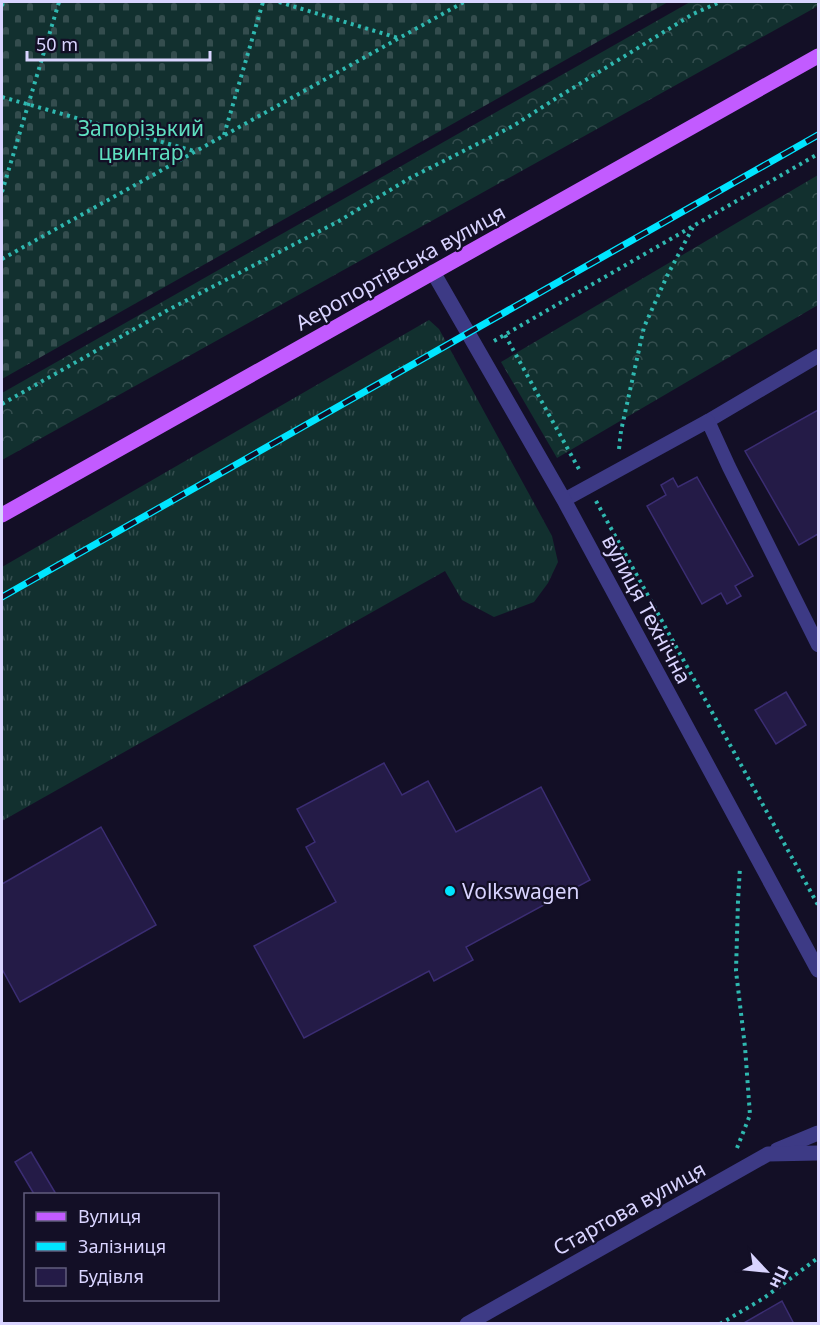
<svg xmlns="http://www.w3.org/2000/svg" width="820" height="1325" font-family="'Noto Sans',sans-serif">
<defs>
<pattern id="grass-tufts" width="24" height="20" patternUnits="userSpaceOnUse" patternTransform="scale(1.5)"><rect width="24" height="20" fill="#12302f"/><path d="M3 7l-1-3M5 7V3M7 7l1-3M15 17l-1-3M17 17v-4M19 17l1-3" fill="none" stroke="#344d4e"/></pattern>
<pattern id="forest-crowns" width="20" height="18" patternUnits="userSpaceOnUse" patternTransform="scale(1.5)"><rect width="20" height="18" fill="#12302f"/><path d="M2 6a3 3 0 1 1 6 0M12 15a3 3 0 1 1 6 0" fill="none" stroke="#344d4e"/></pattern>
<pattern id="cemetery-stones" width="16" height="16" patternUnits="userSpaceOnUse" patternTransform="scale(1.5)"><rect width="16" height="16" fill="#12302f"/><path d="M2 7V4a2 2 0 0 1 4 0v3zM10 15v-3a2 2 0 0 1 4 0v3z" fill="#344d4e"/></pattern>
</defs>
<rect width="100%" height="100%" fill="#130f26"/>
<path fill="url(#grass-tufts)" d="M429 320 439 329 552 536 558 562 548 583 534 602 494 617 462 600 445 571 2 821V567Z"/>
<g fill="url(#forest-crowns)">
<path d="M690 2H818V6L2 460V393Z"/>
<path d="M818 175V305L557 458 501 362Z"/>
</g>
<path fill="url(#cemetery-stones)" d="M2 2H668L2 379Z"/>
<g fill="#241b47" stroke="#3b2d73" stroke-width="1.5">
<path d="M818 410V534L799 545 745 451Z"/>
<path d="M697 477 753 576 735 586 741 596 727 604 721 593 702 604 647 506 666 495 661 485 673 478 678 487Z"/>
<path d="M786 692 806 725 776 744 755 710Z"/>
<path d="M384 763 402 795 428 781 456 832 541 787 590 880 466 947 473 960 434 981 429 971 304 1038 254 946 336 902 306 847 315 842 297 809Z"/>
<path d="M101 827 156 925 20 1002 2 969V884Z"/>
<path d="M31 1152 56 1194H34L15 1162Z"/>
<path d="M782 1301 794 1324H742Z"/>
</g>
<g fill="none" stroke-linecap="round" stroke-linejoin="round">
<g stroke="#2fb8b0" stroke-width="4" stroke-dasharray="3 4.5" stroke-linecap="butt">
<path d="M279 2 398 38"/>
<path d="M2 6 3 2"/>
<path d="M2 97 194 151"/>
<path d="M224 135 263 2"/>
<path d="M2 192 59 2"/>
<path d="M2 259 464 2"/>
<path d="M505 335 580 471"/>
<path d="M494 341 818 154"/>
<path d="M2 404 168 310 339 221 410 178 513 126 555 99 693 14 720 2"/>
<path d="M619 449 621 431 644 327 667 276 693 227"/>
<path d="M596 501 818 905"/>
<path d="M737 1148 750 1115 745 1047 736 971 738 901 740 867"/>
<path d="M720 1324 764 1298 818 1258"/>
</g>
<g stroke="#3d3a85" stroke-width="14">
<path d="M708 421 818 356"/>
<path d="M564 500 708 421 729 467 818 645"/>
</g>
<g stroke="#3d3a85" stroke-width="15">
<path d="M433 272 564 500 818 970"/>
<path d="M777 1150 818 1133"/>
<path d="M467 1324 768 1154 818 1153"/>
</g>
<path stroke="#c25bff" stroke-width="15" d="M2 515 818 56"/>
<defs>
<path id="rail" d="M2 597 818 135"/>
</defs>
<use href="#rail" stroke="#00e5ff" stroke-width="7"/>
<use href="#rail" stroke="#130f26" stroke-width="4.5" stroke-dasharray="14" stroke-linecap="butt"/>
</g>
<circle fill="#00e5ff" stroke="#130f26" stroke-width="2" cx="450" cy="891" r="6"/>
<g text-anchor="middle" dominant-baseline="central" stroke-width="4.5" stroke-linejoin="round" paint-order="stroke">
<g font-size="21" fill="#5fe0c0" stroke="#130f26">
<text x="141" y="128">Запорізький<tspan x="141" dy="24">цвинтар</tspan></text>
</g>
<g font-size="21" fill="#d9d4ff" stroke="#130f26">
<text transform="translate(400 267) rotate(-29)">Аеропортівська вулиця</text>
<text transform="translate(647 609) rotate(62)">вулиця Технічна</text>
<text transform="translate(629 1208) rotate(-29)">Стартова вулиця</text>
</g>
<g font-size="21" fill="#d9d4ff" stroke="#130f26" text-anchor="start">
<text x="462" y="891">Volkswagen</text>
</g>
</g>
<rect width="820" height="1325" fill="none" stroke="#d9d4ff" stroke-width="6"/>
<rect x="24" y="1193" width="195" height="108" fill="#130f26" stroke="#625e7d" stroke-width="1.5"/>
<rect x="36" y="1212" width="30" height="9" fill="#c25bff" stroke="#625e7d" stroke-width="1.5"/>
<text x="78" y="1223" font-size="18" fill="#d9d4ff">Вулиця</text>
<rect x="36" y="1242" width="30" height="9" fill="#00e5ff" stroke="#625e7d" stroke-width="1.5"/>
<text x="78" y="1253" font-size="18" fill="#d9d4ff">Залізниця</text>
<rect x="36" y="1268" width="30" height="18" fill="#241b47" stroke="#625e7d" stroke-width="1.5"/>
<text x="78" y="1283" font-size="18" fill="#d9d4ff">Будівля</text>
<g transform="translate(766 1271) rotate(116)" stroke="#130f26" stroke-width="4.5" paint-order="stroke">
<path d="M0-4.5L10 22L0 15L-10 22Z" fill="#d9d4ff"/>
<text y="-9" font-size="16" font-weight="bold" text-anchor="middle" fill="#d9d4ff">Пн</text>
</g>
<path d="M27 51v9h183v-9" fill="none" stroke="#d9d4ff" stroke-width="3"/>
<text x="36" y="51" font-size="18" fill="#d9d4ff" stroke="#130f26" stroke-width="4.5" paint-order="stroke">50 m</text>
</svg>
